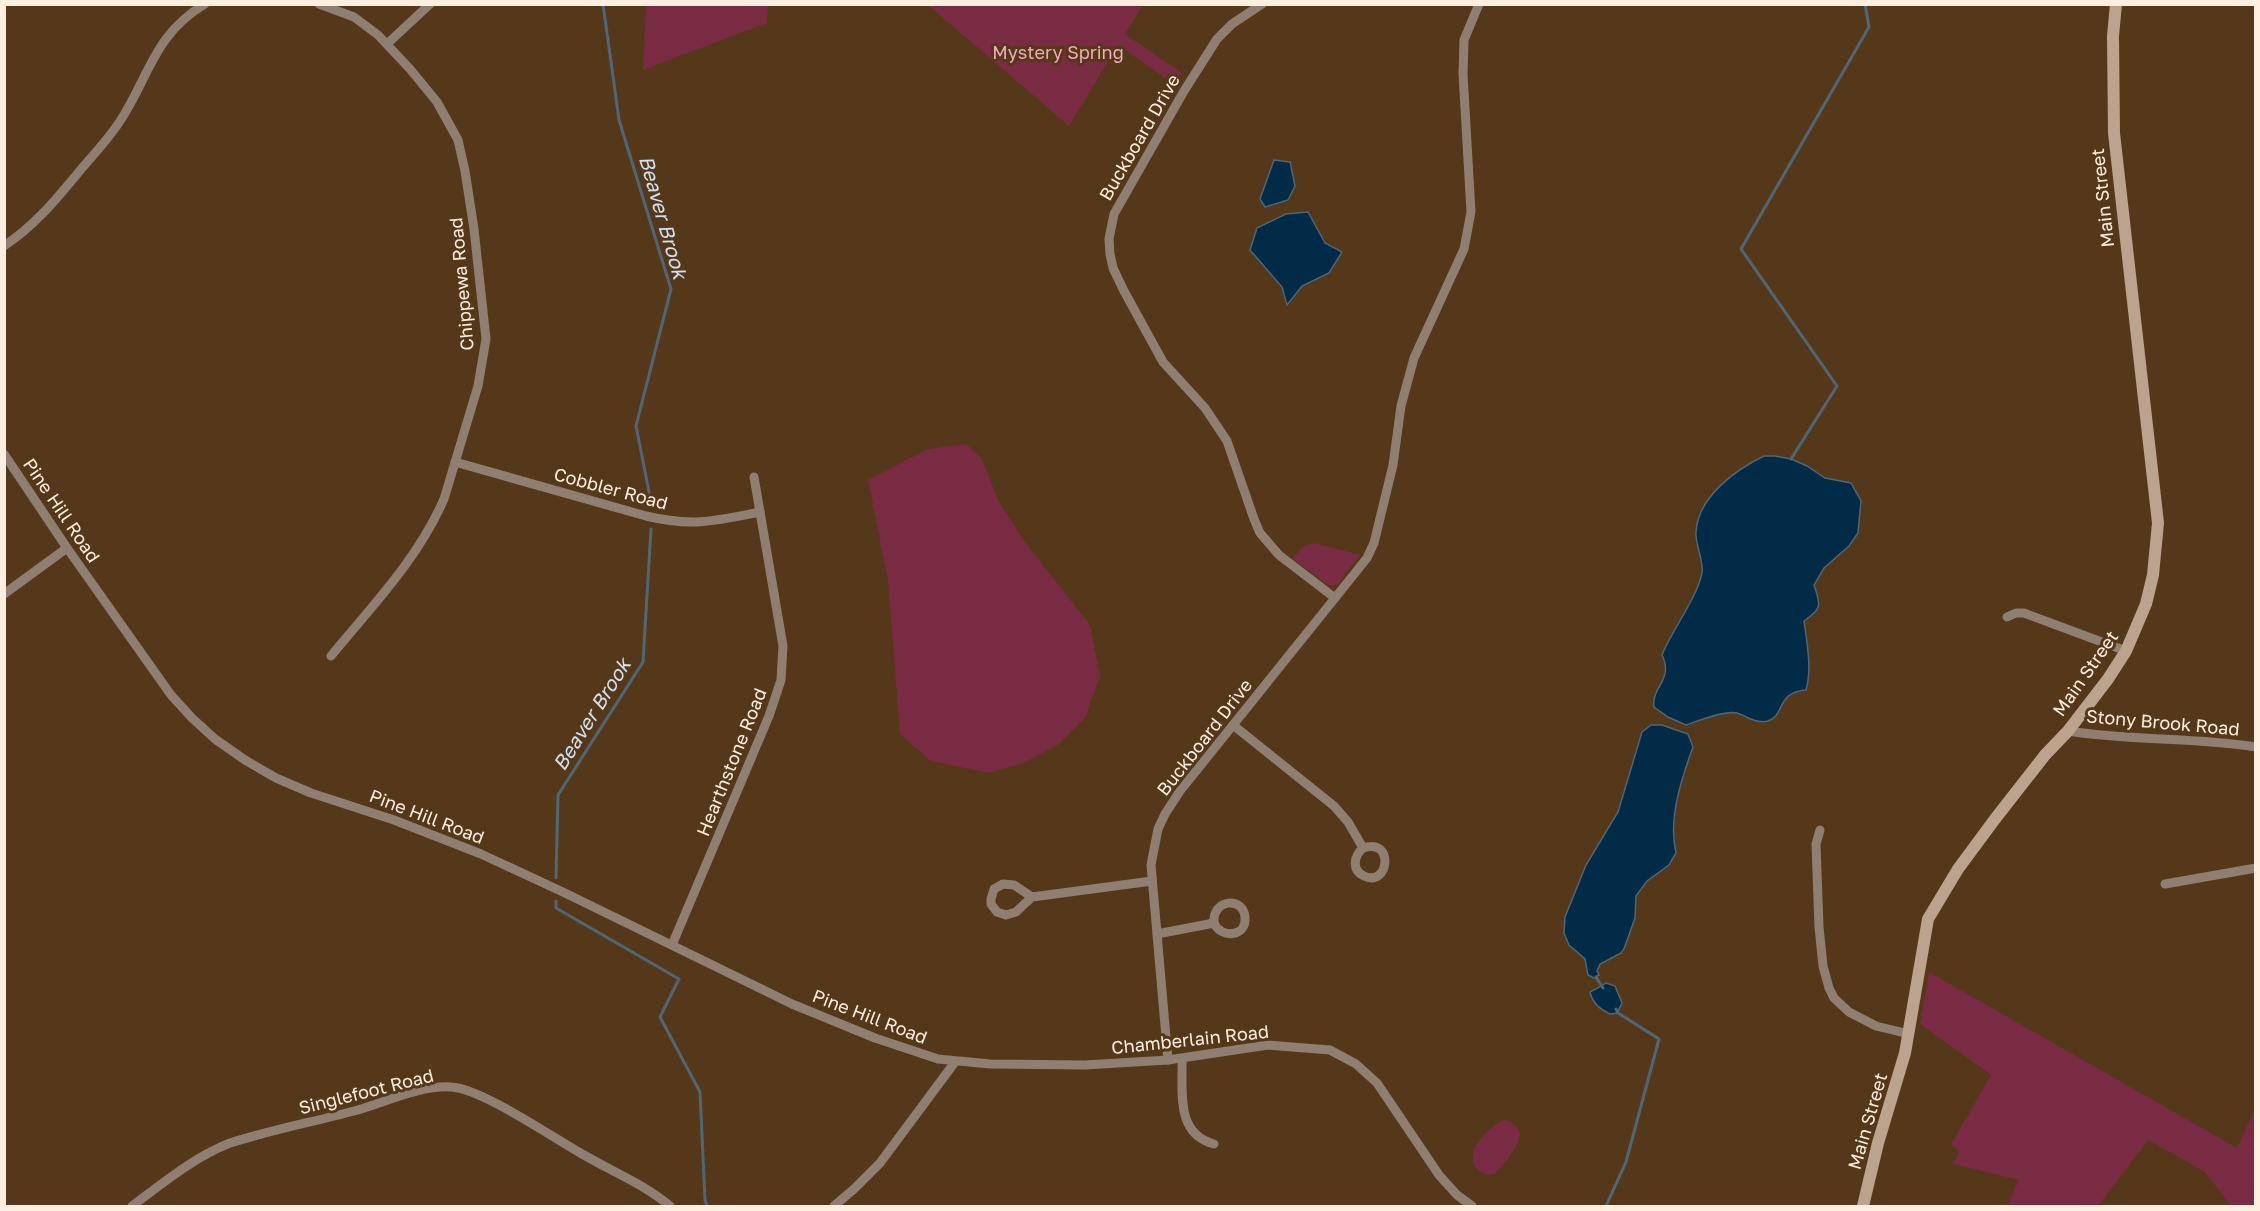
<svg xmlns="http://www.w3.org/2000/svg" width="2260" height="1211" font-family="'Golos Text',sans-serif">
<rect width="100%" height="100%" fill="#553819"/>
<g fill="#782b42">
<path d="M646 5H768L767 23 643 70Z"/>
<path d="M928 5H1143L1125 34 1182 73 1175 85 1118 45 1069 126Z"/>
<path d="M966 444 982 459 998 500 1024 541 1090 625 1100 676 1085 718 1059 744 1026 762 989 773 931 761 900 734 888 580 868 480 928 449Z"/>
<path d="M1315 543 1360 555 1337 585H1328L1292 558 1303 547Z"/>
<path d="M1929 972 2237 1148 2255 1109V1206H2231L2205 1172 2148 1140 2098 1206H2007L2019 1180 1953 1164 1959 1151 1951 1144 1991 1075 1920 1024Z"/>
<path d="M1505 1120C1530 1129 1518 1145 1507 1160 1503 1164 1499 1171 1494 1174 1490 1176 1485 1175 1481 1172 1458 1158 1488 1125 1505 1120Z"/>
</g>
<g fill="#022b47" stroke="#4e6675" stroke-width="1.5">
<path d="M1274 160 1290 162 1295 186 1288 200 1265 207 1260 199Z"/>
<path d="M1308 212 1325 243 1342 252 1329 273 1302 286 1287 305 1282 287 1250 250 1257 228 1286 214Z"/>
<path d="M1764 456H1775L1791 459 1807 466 1825 478 1851 483 1861 501 1858 533 1849 546 1824 568 1814 585C1821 605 1822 609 1804 621 1807 642 1812 670 1806 690 1776 692 1785 716 1768 721 1755 724 1747 716 1737 713 1725 710 1698 721 1686 725L1668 717 1654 707C1651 687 1674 680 1662 655 1672 630 1697 598 1702 573 1704 560 1695 545 1696 532 1698 497 1735 470 1764 456Z"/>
<path d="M1651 725H1662L1688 734 1693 747C1681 780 1668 819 1676 853L1669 865 1647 881 1636 896 1635 918 1624 949 1621 953 1600 964 1597 971 1599 975 1594 978 1588 975 1585 959 1569 945 1564 933 1565 917 1586 865 1618 812 1642 732Z"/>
<path d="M1606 983 1615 986 1622 1003 1617 1013 1610 1014C1600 1009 1593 1004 1590 992Z"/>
</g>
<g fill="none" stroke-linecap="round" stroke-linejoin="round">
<g stroke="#4e6675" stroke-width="3">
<path d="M603 4 619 120 671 289 636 426 652 507"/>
<path d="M1791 459 1837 386 1741 249 1869 27 1865 4"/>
<path d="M556 878 558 795 643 662 651 529"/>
<path d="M556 901V908L679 979 660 1017 700 1092 705 1200 707 1206"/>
<path d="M1596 977 1603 988"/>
<path d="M1606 1206 1626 1162 1659 1039 1618 1013 1616 1009"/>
</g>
<g stroke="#8f7f72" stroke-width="9">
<path d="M319 4 354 17 378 35 410 69 437 102 458 140 465 171 474 229 486 339 478 386 444 499C418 559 372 606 331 656"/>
<path d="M1262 4 1232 24 1217 39 1184 91 1114 214 1109 239 1110 254 1113 268 1124 291 1163 362 1205 408 1227 441 1254 519 1260 533 1279 555 1335 598"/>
<path d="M387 44 430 4"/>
<path d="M4 246C36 225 58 197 82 168 96 152 111 136 122 118 150 73 156 33 205 4"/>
<path d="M4 454 67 548 171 695 192 718 215 739 245 760 276 778 311 793 394 820 481 854 565 893 792 1004 875 1038 938 1059 990 1064 1085 1065 1168 1060 1268 1045 1330 1050 1356 1064 1377 1083 1439 1175 1457 1195 1472 1206"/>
<path d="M455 462 646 516C692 527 715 521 760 512"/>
<path d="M4 594 67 548"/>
<path d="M2007 617 2016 613H2024L2126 651"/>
<path d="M1233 725 1334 806 1348 822 1363 848C1354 856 1351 870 1364 876 1389 888 1395 837 1363 848"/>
<path d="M2068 731C2131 741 2193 737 2256 747"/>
<path d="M1820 830 1816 844 1819 927 1823 966 1829 988 1834 998 1849 1012 1876 1026 1909 1034"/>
<path d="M2165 884 2256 868"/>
<path d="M1032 897 1014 885 1003 884 994 889 991 899V904L997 912 1006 915 1016 912 1032 897 1152 881"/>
<path d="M1157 934 1214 923C1221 939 1247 937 1245 917 1243 896 1212 899 1214 923"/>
<path d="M672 945 769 716 781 680 783 646 754 477"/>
<path d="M1182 1059C1183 1091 1175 1134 1214 1144"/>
<path d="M1168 1060 1151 865 1158 829 1165 814 1180 791 1335 598 1367 558 1374 543 1393 465 1401 406 1414 358 1464 249 1471 212 1463 74 1464 40 1479 4"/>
<path d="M132 1206C163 1183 194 1157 230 1143 271 1130 313 1122 354 1111 383 1103 421 1085 451 1087 481 1088 555 1139 584 1155 613 1172 644 1184 670 1206"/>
<path d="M834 1206 854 1189 880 1163 955 1062"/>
</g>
<path stroke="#bba38d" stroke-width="12" d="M1863 1206 1878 1143 1905 1053 1928 919 1958 869 1995 819 2045 755 2068 731 2108 679 2126 651 2146 604 2153 575 2158 523 2114 133 2113 36 2116 4"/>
</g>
<g text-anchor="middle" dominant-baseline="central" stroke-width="6" stroke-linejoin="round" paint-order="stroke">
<g font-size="18" fill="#f2abbb" stroke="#553819">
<text x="1058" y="52">Mystery Spring</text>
</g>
<g font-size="18" fill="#feefe1" stroke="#553819">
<text transform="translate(1139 137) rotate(-60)">Buckboard Drive</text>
<text transform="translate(2102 198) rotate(-96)">Main Street</text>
<text transform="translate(461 284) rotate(-95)">Chippewa Road</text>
<text transform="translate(611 488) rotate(15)">Cobbler Road</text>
<text transform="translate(62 510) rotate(56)">Pine Hill Road</text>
<text transform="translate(2085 673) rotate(-55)">Main Street</text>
<text transform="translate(2163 722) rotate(5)">Stony Brook Road</text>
<text transform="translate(1204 737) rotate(-52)">Buckboard Drive</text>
<text transform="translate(731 762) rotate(-68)">Hearthstone Road</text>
<text transform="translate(427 816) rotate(21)">Pine Hill Road</text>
<text transform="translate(870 1016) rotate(21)">Pine Hill Road</text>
<text transform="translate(1190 1039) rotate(-6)">Chamberlain Road</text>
<text transform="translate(366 1091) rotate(-14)">Singlefoot Road</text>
<text transform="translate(1867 1121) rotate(-74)">Main Street</text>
</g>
<g font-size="20" font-style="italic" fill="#d0e1f1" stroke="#553819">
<text transform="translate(664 217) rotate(74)">Beaver Brook</text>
<text transform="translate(591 714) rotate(-58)">Beaver Brook</text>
</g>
</g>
<rect width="2260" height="1211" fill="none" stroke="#feefe1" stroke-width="12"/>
</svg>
